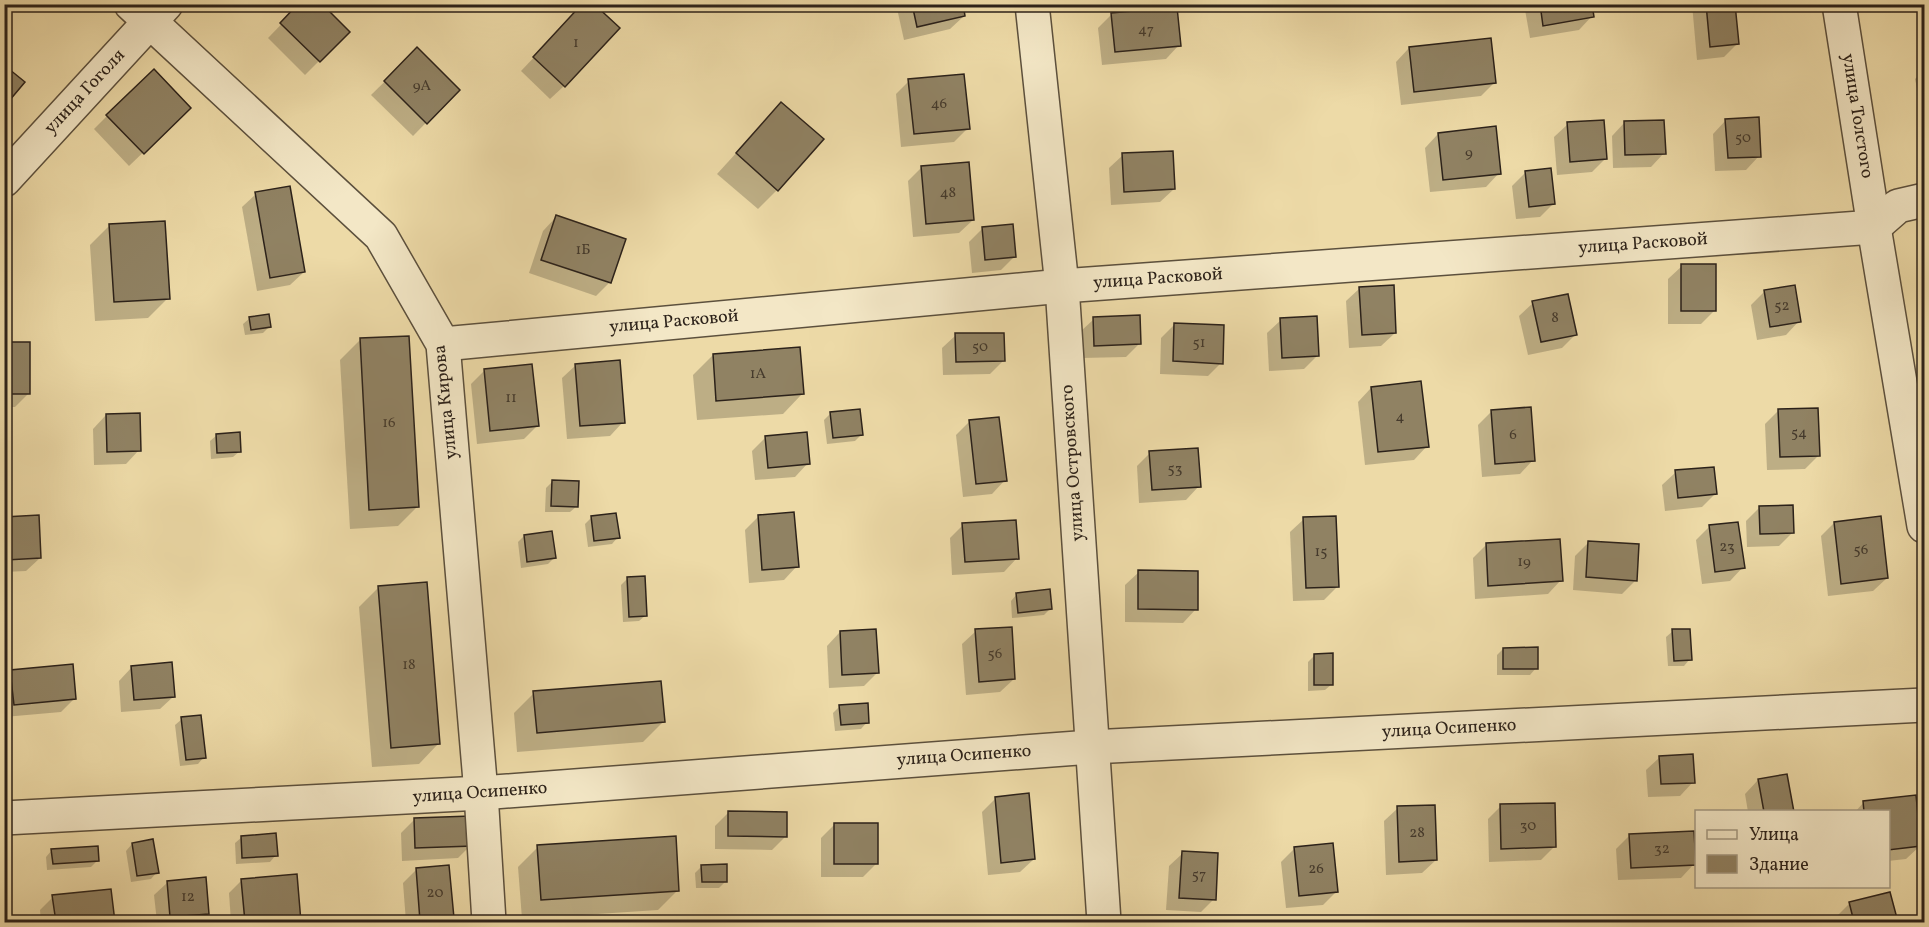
<svg xmlns="http://www.w3.org/2000/svg" width="1929" height="927" font-family="Vollkorn,serif">
<rect width="100%" height="100%" fill="#eddaa7"/>
<filter id="stains"><feTurbulence type="fractalNoise" baseFrequency=".00333" numOctaves="4"/><feColorMatrix values="0 0 0 0 .2 0 0 0 0 .09 0 0 0 0 .02 0 0 0 .5 -.17"/></filter>
<radialGradient id="worn" r=".72"><stop offset=".6" stop-color="#630" stop-opacity="0"/><stop offset="1" stop-color="#630" stop-opacity=".3"/></radialGradient>
<g fill="#0003">
<path d="M301 4 348 32 305 75 268 38Z"/>
<path d="M896 4H961L964 16 950 29 904 40Z"/>
<path d="M1471 4H1506L1503 7 1472 12Z"/>
<path d="M1524 4H1590L1592 16 1579 30 1530 38Z"/>
<path d="M1692 4H1733L1737 44 1724 57 1697 60Z"/>
<path d="M575 14 564 86 550 99 521 71Z"/>
<path d="M1111 15 1179 45 1166 59 1102 65 1098 28Z"/>
<path d="M1409 48 1494 83 1481 96 1401 105 1396 62Z"/>
<path d="M417 50 458 90 413 136 371 95Z"/>
<path d="M1924 70V121L1915 79Z"/>
<path d="M909 81 968 128 954 142 901 147 896 94Z"/>
<path d="M781 104 777 190 758 209 717 174Z"/>
<path d="M107 116 176 121 129 166 94 129Z"/>
<path d="M1726 120 1759 156 1746 170 1715 171 1713 134Z"/>
<path d="M1625 122 1664 153 1651 167 1613 168 1612 136Z"/>
<path d="M1568 124 1605 159 1592 172 1557 175 1554 137Z"/>
<path d="M1438 134 1499 173 1486 187 1430 192 1425 148Z"/>
<path d="M1123 155 1174 189 1160 202 1111 205 1109 168Z"/>
<path d="M922 167 973 220 959 233 913 237 908 181Z"/>
<path d="M1526 172 1553 204 1540 217 1516 219 1512 186Z"/>
<path d="M256 194 304 272 290 285 257 291 242 207Z"/>
<path d="M556 217 624 240 609 283 596 296 529 273 543 231Z"/>
<path d="M110 225 168 298 148 318 95 321 90 245Z"/>
<path d="M983 228 1015 256 1001 270 972 273 969 242Z"/>
<path d="M1682 266 1715 310 1701 324H1668V279Z"/>
<path d="M1360 288 1395 333 1381 346 1349 348 1346 301Z"/>
<path d="M1765 291 1799 321 1786 335 1757 340 1751 305Z"/>
<path d="M1533 303 1575 335 1562 348 1528 355 1519 316Z"/>
<path d="M250 318 270 326 263 333 245 335 243 324Z"/>
<path d="M1094 319 1140 343 1126 357 1082 358 1080 332Z"/>
<path d="M1281 320 1318 355 1304 369 1269 371 1267 333Z"/>
<path d="M1175 324 1221 363 1208 376 1160 374 1161 338Z"/>
<path d="M956 335 1003 361 990 374 943 375 942 348Z"/>
<path d="M360 340 418 506 398 526 350 529 340 360Z"/>
<path d="M4 343 28 394 15 407H4Z"/>
<path d="M713 355 802 394 783 414 697 420 693 375Z"/>
<path d="M576 365 623 422 610 436 567 439 562 378Z"/>
<path d="M484 371 537 426 524 439 477 444 471 384Z"/>
<path d="M1371 388 1427 446 1414 460 1365 465 1358 402Z"/>
<path d="M1492 411 1533 460 1520 474 1482 477 1478 425Z"/>
<path d="M1778 411 1819 455 1805 469 1767 470 1765 424Z"/>
<path d="M831 413 861 435 855 441 827 444 824 420Z"/>
<path d="M106 415 139 450 126 464 94 465 93 429Z"/>
<path d="M970 421 1005 480 992 494 963 497 956 435Z"/>
<path d="M217 435 240 451 233 457 211 459 210 441Z"/>
<path d="M766 437 808 463 795 477 755 480 752 451Z"/>
<path d="M1150 453 1199 486 1186 500 1139 503 1137 466Z"/>
<path d="M1676 472 1715 494 1702 507 1665 511 1662 485Z"/>
<path d="M552 482 577 506 570 512H545L546 488Z"/>
<path d="M1759 508 1793 532 1779 546 1747 547 1746 521Z"/>
<path d="M592 517 618 537 612 544 588 547 585 524Z"/>
<path d="M758 517 797 566 784 580 749 583 745 530Z"/>
<path d="M4 519 40 558 26 571 4 572Z"/>
<path d="M1304 519 1337 587 1324 600 1293 601 1290 532Z"/>
<path d="M1834 523 1887 578 1873 591 1828 596 1821 536Z"/>
<path d="M963 525 1017 558 1004 572 952 575 950 538Z"/>
<path d="M1709 527 1743 567 1730 581 1702 584 1696 540Z"/>
<path d="M524 536 554 558 548 564 521 568 518 542Z"/>
<path d="M1588 543 1636 580 1622 594 1573 590 1575 556Z"/>
<path d="M1486 545 1561 580 1548 594 1475 599 1473 558Z"/>
<path d="M1139 572 1196 609 1183 623 1125 622V585Z"/>
<path d="M627 579 646 615 639 621 623 622 621 585Z"/>
<path d="M379 587 438 744 419 764 372 767 359 607Z"/>
<path d="M1017 594 1051 608 1044 615 1012 618 1011 601Z"/>
<path d="M976 631 1014 679 1000 692 966 695 962 644Z"/>
<path d="M1673 631 1690 659 1684 666H1668L1666 637Z"/>
<path d="M840 632 877 673 864 686 829 688 827 646Z"/>
<path d="M1503 649 1536 668 1530 675H1497V655Z"/>
<path d="M1315 655 1332 684 1325 690 1308 691V662Z"/>
<path d="M132 667 174 696 160 709 121 712 119 681Z"/>
<path d="M11 671 75 698 61 712 4 717V677Z"/>
<path d="M534 693 663 722 643 742 517 752 514 713Z"/>
<path d="M840 706 867 722 861 729 835 731 833 713Z"/>
<path d="M182 719 204 757 198 764 180 766 175 725Z"/>
<path d="M1660 757 1693 782 1680 796 1648 797 1646 770Z"/>
<path d="M1758 780 1792 812H1748L1745 794Z"/>
<path d="M1915 797 1920 846 1906 859 1888 861V812H1855L1864 802Z"/>
<path d="M996 798 1034 859 1020 872 988 875 982 812Z"/>
<path d="M1501 806 1554 847 1541 860 1489 862 1488 819Z"/>
<path d="M1398 808 1436 860 1422 873 1386 875 1384 821Z"/>
<path d="M729 812 785 837 772 850 715 849V826Z"/>
<path d="M414 820 471 845 458 858 402 861 401 833Z"/>
<path d="M835 824 877 863 863 877H821V838Z"/>
<path d="M1630 835 1694 864 1681 878 1618 880 1616 849Z"/>
<path d="M242 837 276 855 270 862 236 864 235 843Z"/>
<path d="M132 844 157 872 151 879 131 882 126 851Z"/>
<path d="M538 847 678 890 658 910 522 919 518 867Z"/>
<path d="M1295 848 1337 891 1323 905 1286 908 1281 862Z"/>
<path d="M52 850 97 861 91 867 47 870 46 857Z"/>
<path d="M1183 853 1214 899 1201 912 1166 910 1169 866Z"/>
<path d="M702 866 726 881 719 888H696L695 873Z"/>
<path d="M416 870 453 917 447 922H406L403 883Z"/>
<path d="M296 875 300 922H231L229 893 242 880Z"/>
<path d="M168 882 207 913 198 922H157L154 895Z"/>
<path d="M109 891 113 922H41L40 910 53 897Z"/>
<path d="M1889 893 1896 922H1838L1836 917 1850 903Z"/>
</g>
<g fill="#908263" stroke="#2c221a" stroke-width="1.5">
<path d="M298 4H322L350 32 320 62 280 23Z"/>
<path d="M582 4H594L620 28 565 87 533 57Z"/>
<path d="M912 4H963L965 16 917 27Z"/>
<path d="M1540 4H1592L1594 17 1543 26Z"/>
<path d="M1706 4H1735L1739 44 1710 47Z"/>
<path d="M1177 7 1181 46 1115 52 1111 13Z"/>
<path d="M1491 38 1496 83 1414 92 1409 47Z"/>
<path d="M417 47 460 90 427 124 384 81Z"/>
<path d="M4 65 25 82 4 107Z"/>
<path d="M154 69 191 108 144 154 106 115Z"/>
<path d="M964 74 970 129 914 134 908 79Z"/>
<path d="M781 102 824 139 778 191 736 153Z"/>
<path d="M1759 117 1761 157 1728 158 1725 119Z"/>
<path d="M1604 120 1607 159 1570 162 1567 122Z"/>
<path d="M1664 120 1666 154 1625 155 1624 121Z"/>
<path d="M1496 126 1501 174 1443 180 1438 133Z"/>
<path d="M1173 151 1175 189 1124 192 1122 153Z"/>
<path d="M969 162 974 220 926 224 921 166Z"/>
<path d="M1551 168 1555 204 1529 207 1525 171Z"/>
<path d="M290 186 305 272 270 278 255 192Z"/>
<path d="M556 215 626 239 611 283 541 260Z"/>
<path d="M165 221 170 299 114 302 109 224Z"/>
<path d="M1013 224 1016 257 985 260 982 227Z"/>
<rect x="1681" y="264" width="35" height="47"/>
<path d="M1394 285 1396 333 1362 335 1359 287Z"/>
<path d="M1795 285 1801 322 1770 327 1764 290Z"/>
<path d="M1568 294 1577 335 1541 342 1532 301Z"/>
<path d="M269 314 271 327 251 330 249 317Z"/>
<path d="M1140 315 1141 344 1094 346 1093 317Z"/>
<path d="M1317 316 1319 356 1282 358 1280 318Z"/>
<path d="M1174 323 1224 325 1223 364 1173 361Z"/>
<path d="M955 333H1004L1005 361 956 362Z"/>
<path d="M409 336 419 507 369 510 360 338Z"/>
<rect x="4" y="342" width="26" height="52"/>
<path d="M800 347 804 394 716 401 713 354Z"/>
<path d="M620 360 625 423 580 426 575 364Z"/>
<path d="M532 364 539 426 490 431 484 369Z"/>
<path d="M1421 381 1429 447 1378 452 1371 387Z"/>
<path d="M1531 407 1535 461 1495 464 1491 410Z"/>
<path d="M1818 408 1820 456 1780 457 1778 409Z"/>
<path d="M860 409 863 435 833 438 830 412Z"/>
<path d="M140 413 141 451 107 452 106 414Z"/>
<path d="M999 417 1007 481 976 484 969 420Z"/>
<path d="M240 432 241 452 217 453 216 434Z"/>
<path d="M807 432 810 464 768 468 765 436Z"/>
<path d="M1198 448 1201 487 1152 490 1149 451Z"/>
<path d="M1714 467 1717 494 1678 498 1675 470Z"/>
<path d="M552 480 579 481 578 507 551 506Z"/>
<path d="M1793 505 1794 533 1760 534 1759 506Z"/>
<path d="M794 512 799 567 762 570 758 515Z"/>
<path d="M616 513 620 538 594 541 591 516Z"/>
<path d="M39 515 41 558 6 560 4 517Z"/>
<path d="M1336 516 1339 587 1306 588 1303 517Z"/>
<path d="M1881 516 1888 578 1841 584 1834 522Z"/>
<path d="M1016 520 1019 559 965 562 962 523Z"/>
<path d="M1738 522 1745 568 1715 572 1709 525Z"/>
<path d="M552 531 556 558 527 562 524 535Z"/>
<path d="M1560 539 1563 581 1488 586 1486 543Z"/>
<path d="M1588 541 1639 544 1637 581 1586 577Z"/>
<path d="M1138 570 1198 571V610L1138 609Z"/>
<path d="M645 576 647 616 629 617 627 577Z"/>
<path d="M427 582 440 744 391 748 378 586Z"/>
<path d="M1050 589 1052 609 1018 613 1016 593Z"/>
<path d="M1012 627 1015 679 979 682 975 629Z"/>
<path d="M876 629 879 673 842 675 840 631Z"/>
<path d="M1672 629H1690L1692 660 1674 661Z"/>
<path d="M1538 647V669H1503V648Z"/>
<path d="M1333 653V685H1314V654Z"/>
<path d="M172 662 175 697 134 700 131 666Z"/>
<path d="M73 664 76 699 14 705 10 670Z"/>
<path d="M661 681 665 722 537 733 533 691Z"/>
<path d="M868 703 869 723 841 725 839 705Z"/>
<path d="M201 715 206 758 186 760 181 717Z"/>
<path d="M1693 754 1695 783 1661 784 1659 756Z"/>
<path d="M1787 774 1794 812H1764L1758 779Z"/>
<path d="M1029 793 1035 859 1001 863 995 797Z"/>
<path d="M1916 795 1921 846 1888 850V812H1864L1863 801Z"/>
<path d="M1555 803 1556 847 1501 849 1500 804Z"/>
<path d="M1435 805 1437 860 1399 862 1397 806Z"/>
<path d="M728 811 787 812V837L728 836Z"/>
<path d="M471 816 473 846 415 848 414 818Z"/>
<rect x="834" y="823" width="44" height="41"/>
<path d="M1694 831 1696 865 1631 868 1629 834Z"/>
<path d="M276 833 278 856 242 858 241 836Z"/>
<path d="M676 836 679 891 541 900 537 845Z"/>
<path d="M153 839 159 873 137 876 132 843Z"/>
<path d="M1333 843 1338 892 1299 896 1294 847Z"/>
<path d="M98 846 99 861 53 864 51 849Z"/>
<path d="M1182 851 1218 853 1216 900 1179 898Z"/>
<path d="M727 864V882H702L701 865Z"/>
<path d="M449 865 454 918 420 921 416 868Z"/>
<path d="M297 874 301 922H245L241 879Z"/>
<path d="M206 877 209 914 170 917 167 881Z"/>
<path d="M111 889 115 922H56L52 895Z"/>
<path d="M1890 892 1898 922H1854L1849 902Z"/>
</g>
<g fill="none" stroke-linecap="round" stroke-linejoin="round">
<defs>
<g id="minor">
<path d="M131 4 381 236 443 344 481 793 489 922"/>
<path d="M1032 4 1062 286 1104 922"/>
<path d="M1839 4 1874 227 1924 526"/>
<path d="M4 180 166 4"/>
<path d="M1874 227 1898 206 1924 200"/>
<path d="M443 344 1062 286 1874 227"/>
<path d="M4 818 481 793 1091 747 1924 705"/>
</g>
</defs>
<use href="#minor" stroke="#5c503d" stroke-width="36"/>
<use href="#minor" stroke="#f3e7c6" stroke-width="33"/>
</g>
<g text-anchor="middle" dominant-baseline="central" stroke-width="4.5" stroke-linejoin="round" paint-order="stroke">
<g font-size="15" fill="#453a2c">
<text x="1146" y="30">47</text>
<text x="576" y="43">1</text>
<text x="422" y="86">9А</text>
<text x="939" y="104">46</text>
<text x="1743" y="138">50</text>
<text x="1469" y="153">9</text>
<text x="948" y="193">48</text>
<text x="583" y="250">1Б</text>
<text x="1782" y="306">52</text>
<text x="1555" y="318">8</text>
<text x="1199" y="343">51</text>
<text x="980" y="347">50</text>
<text x="758" y="374">1А</text>
<text x="511" y="398">11</text>
<text x="1400" y="417">4</text>
<text x="389" y="423">16</text>
<text x="1799" y="433">54</text>
<text x="1513" y="435">6</text>
<text x="1175" y="469">53</text>
<text x="1727" y="547">23</text>
<text x="1861" y="550">56</text>
<text x="1321" y="552">15</text>
<text x="1524" y="562">19</text>
<text x="995" y="654">56</text>
<text x="409" y="665">18</text>
<text x="1528" y="826">30</text>
<text x="1417" y="833">28</text>
<text x="1662" y="849">32</text>
<text x="1316" y="869">26</text>
<text x="1199" y="875">57</text>
<text x="435" y="893">20</text>
<text x="188" y="897">12</text>
</g>
<g font-size="18" fill="#2c221a" stroke="#f3e7c6">
<text transform="translate(85 92) rotate(-47)">улица Гоголя</text>
<text transform="translate(1857 116) rotate(81)">улица Толстого</text>
<text transform="translate(1643 244) rotate(-4)">улица Расковой</text>
<text transform="translate(1158 279) rotate(-4)">улица Расковой</text>
<text transform="translate(674 322) rotate(-5)">улица Расковой</text>
<text transform="translate(446 402) rotate(-96)">улица Кирова</text>
<text transform="translate(1073 463) rotate(-94)">улица Островского</text>
<text transform="translate(1449 729) rotate(-3)">улица Осипенко</text>
<text transform="translate(964 756) rotate(-4)">улица Осипенко</text>
<text transform="translate(480 793) rotate(-4)">улица Осипенко</text>
</g>
</g>
<rect width="1929" height="927" fill="none" stroke="#eddaa7" stroke-width="24"/>
<rect x="6" y="6" width="1917" height="915" fill="none" stroke="#2c221a" stroke-width="3"/>
<rect x="12" y="12" width="1905" height="903" fill="none" stroke="#2c221a" stroke-width="1.5"/>
<rect x="1695" y="810" width="195" height="78" fill="#f3e7c6" stroke="#a39881" stroke-width="1.5"/>
<rect x="1707" y="830" width="30" height="9" fill="#f3e7c6" stroke="#a39881" stroke-width="1.5"/>
<text x="1749" y="840" font-size="18" fill="#2c221a">Улица</text>
<rect x="1707" y="855" width="30" height="18" fill="#908263" stroke="#a39881" stroke-width="1.5"/>
<text x="1749" y="870" font-size="18" fill="#2c221a">Здание</text>
<rect width="100%" height="100%" filter="url(#stains)"/>
<rect width="100%" height="100%" fill="url(#worn)"/>
</svg>
